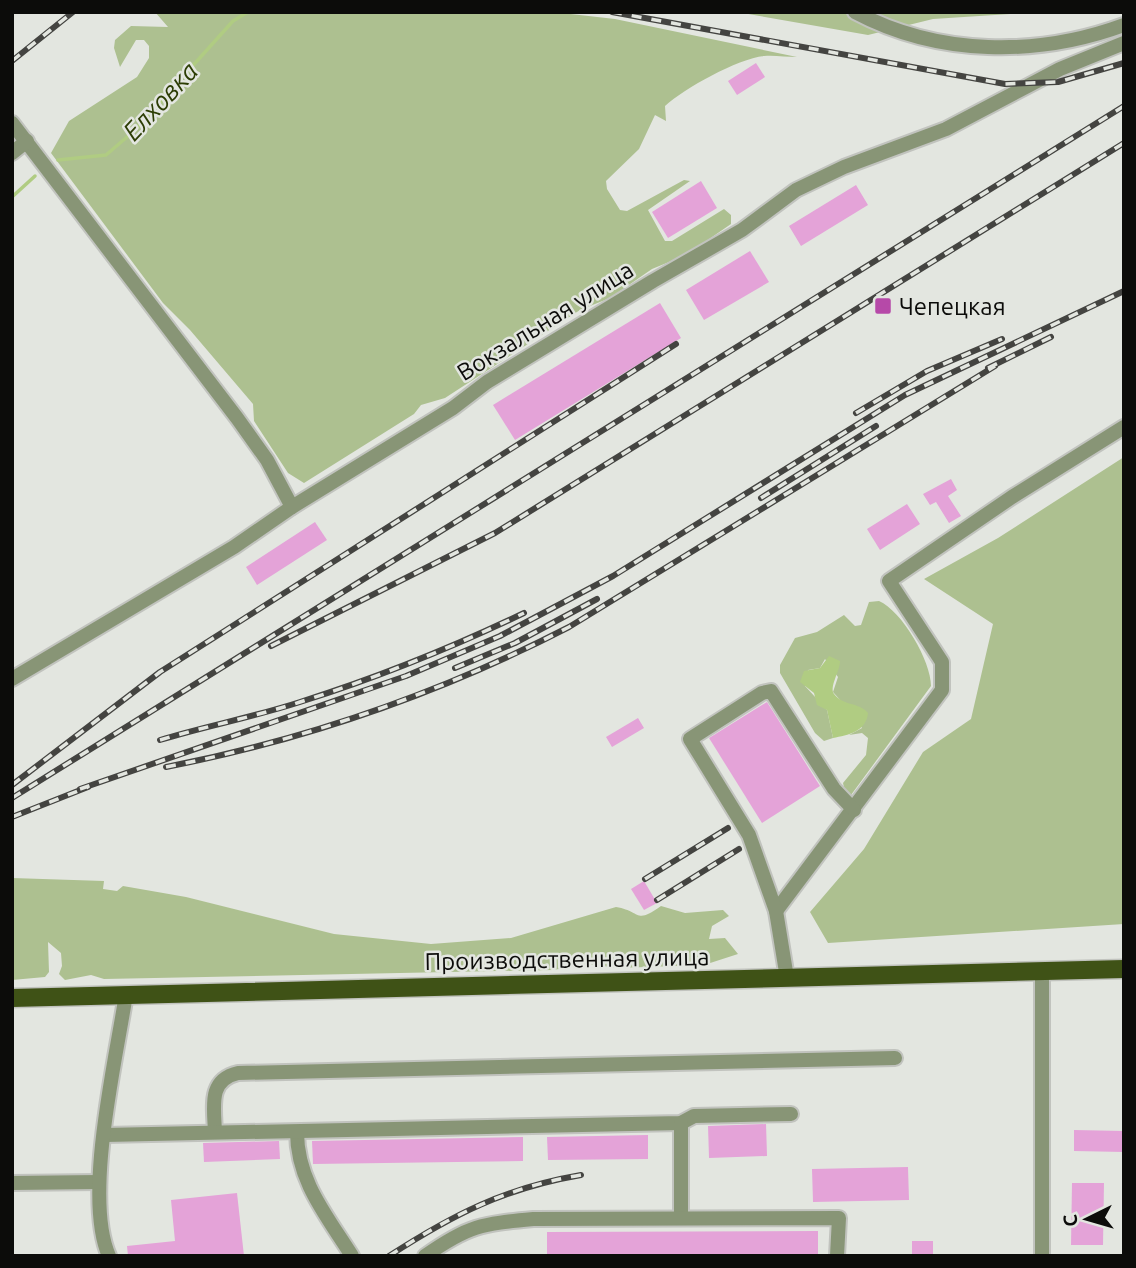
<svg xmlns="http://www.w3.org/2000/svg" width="1136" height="1268" font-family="Ubuntu,sans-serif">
<rect width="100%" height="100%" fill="#e3e6e0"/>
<g fill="#adc090">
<path d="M155 12H553L615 19 797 57C786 57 774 55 764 56 737 59 685 88 665 106L666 121 655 115 639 149 606 181 607 189 620 210 627 211 684 180 690 181 648 210 665 241H672L724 209 731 215V224L686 255 652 269 610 298 580 310 445 398 421 405 414 414 304 483 288 473 254 421 253 404 190 330 163 303 51 153 69 121 137 77 149 58V46L144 40H136L120 67 114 48 115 40 131 26 168 27Z"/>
<path d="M737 12H1040L933 19 868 35Z"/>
<path d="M1124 457V924L828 943 810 912 864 849 923 752 971 719 993 624 924 579 998 538Z"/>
<path d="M879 601C902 611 931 661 931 686L851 795 845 792 843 783 866 755 868 738 862 733 849 735 862 728 846 703 842 702 833 692 838 677 825 659 820 668 808 670 805 686 827 710 833 738 824 741 815 733 780 673V665L795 638 817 632 844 615 855 626 861 625 869 602Z"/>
<path d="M12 878 104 881 103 889 117 891 123 886 186 897 334 934 431 944 511 938 616 907C641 911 635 925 661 906L685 913 723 910 729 916 712 926 709 939 725 938 738 954 704 965 617 968 589 964 553 970 104 979 91 975 65 980 59 974 62 966 61 953 48 942 49 972 45 977 12 980Z"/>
</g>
<path fill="#b0cc82" d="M829 656 840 661C840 671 829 687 834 694 843 706 859 702 868 713 866 732 848 735 833 738L827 710 817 705 814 693 800 682 804 671 820 668Z"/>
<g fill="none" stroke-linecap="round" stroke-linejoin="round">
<g stroke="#b0cc82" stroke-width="3.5">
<path d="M58 160 106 155 134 131 233 21 248 12"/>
<path d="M12 197 35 176"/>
</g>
</g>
<g fill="#e4a3d8">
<path d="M756 63 765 77 737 95 728 81Z"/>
<path d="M701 181 717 208 668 238 652 212Z"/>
<path d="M856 185 868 205 801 246 789 226Z"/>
<path d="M750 251 769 282 704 320 686 290Z"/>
<path d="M660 303 681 338 515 440 493 405Z"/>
<path d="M951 479 957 490 948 496 961 516 949 523 936 502 930 505 923 494Z"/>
<path d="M907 504 920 524 880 550 867 529Z"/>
<path d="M315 522 327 540 257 585 246 567Z"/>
<path d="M767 702 820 786 762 823 709 738Z"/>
<path d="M638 718 644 728 612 747 606 737Z"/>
<path d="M644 881 657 903 644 910 631 889Z"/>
<path d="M766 1124 767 1156 709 1158 708 1126Z"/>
<path d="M1074 1130 1124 1131V1152L1074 1151Z"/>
<path d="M648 1135V1159L548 1160 547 1137Z"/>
<path d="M523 1137V1161L313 1164 312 1141Z"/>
<path d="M279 1141 280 1159 204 1162 203 1143Z"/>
<path d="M908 1167 909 1200 813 1202 812 1169Z"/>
<path d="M1072 1183H1104L1103 1245H1071Z"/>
<path d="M237 1193 244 1256H128L127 1246 175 1241 171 1200Z"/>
<path d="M818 1231V1256H547V1232Z"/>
<rect x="912" y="1241" width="21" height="15"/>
</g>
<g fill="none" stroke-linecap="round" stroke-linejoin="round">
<defs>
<g id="minor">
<path d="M855 12C938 56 1037 57 1124 25"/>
<path d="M12 123 237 418 267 460 292 507"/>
<path d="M12 153 27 141"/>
<path d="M12 679 234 547 292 507 453 408 487 382 653 281 742 230 796 190 844 167 946 129 1060 69 1124 43"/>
<path d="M776 911 942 690V662L889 581 1012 497 1124 427"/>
<path d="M1042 971V1256"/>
<path d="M787 978 776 911 749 835 690 739 762 693 771 691 834 789 854 810"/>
<path d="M215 1132C214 1106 208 1080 238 1073L895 1058"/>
<path d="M297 1132C297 1181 327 1216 352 1256"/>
<path d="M105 1135 681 1123 694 1116 791 1114"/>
<path d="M12 1183 98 1182"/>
<path d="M681 1218V1123"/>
<path d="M109 1256C83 1197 116 1060 126 994"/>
<path d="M425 1256C469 1225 481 1224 534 1219L839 1218 837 1256"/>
</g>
<path id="major" d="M12 998 1124 969"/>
</defs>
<use href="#minor" stroke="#c1c3be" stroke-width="18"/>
<use href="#major" stroke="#c1c3be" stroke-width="21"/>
<use href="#minor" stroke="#889576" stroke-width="14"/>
<use href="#major" stroke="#3f5216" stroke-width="18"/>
<defs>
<g id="rail">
<path d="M612 12 1005 84 1058 82 1124 63"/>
<path d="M12 61 73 12"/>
<path d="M988 368 1051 337"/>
<path d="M856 413 927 371 1002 339"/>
<path d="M761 498 876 426"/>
<path d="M271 646 495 533 1124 143"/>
<path d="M455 668 515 643 597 599"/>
<path d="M160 740C206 726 254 717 300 702 376 678 451 648 524 613"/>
<path d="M166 767C305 740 443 692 569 627L995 366"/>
<path d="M12 785 160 672 676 344"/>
<path d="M80 789 406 676 500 636 613 576 905 395 1124 291"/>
<path d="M12 798 1124 106"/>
<path d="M12 817 88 787"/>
<path d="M645 879 728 828"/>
<path d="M657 900 739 849"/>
<path d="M389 1256C454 1214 505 1188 581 1175"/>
</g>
</defs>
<use href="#rail" stroke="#444441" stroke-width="6"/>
<use href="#rail" stroke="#e3e6e0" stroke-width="3.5" stroke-dasharray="10" stroke-linecap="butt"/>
</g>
<rect fill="#b649a8" stroke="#e3e6e0" stroke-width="2.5" x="874" y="297" width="18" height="18" rx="3.5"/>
<g text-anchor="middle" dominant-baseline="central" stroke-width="5" stroke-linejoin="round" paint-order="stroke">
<g font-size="24" fill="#0c0c0a" stroke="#e3e6e0" text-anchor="start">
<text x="899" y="306">Чепецкая</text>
</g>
<g font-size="24" fill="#0c0c0a" stroke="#e3e6e0">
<text transform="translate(545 321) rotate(-32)">Вокзальная улица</text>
<text transform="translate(567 959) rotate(-1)">Производственная улица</text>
</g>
<g font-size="26" font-style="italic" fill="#2c3d04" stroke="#e3e6e0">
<text transform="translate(160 101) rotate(-47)">Елховка</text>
</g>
</g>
<rect width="1136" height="1268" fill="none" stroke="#0c0c0a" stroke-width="28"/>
<g transform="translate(1087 1219) rotate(265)" stroke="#e3e6e0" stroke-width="5" paint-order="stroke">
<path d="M0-5L12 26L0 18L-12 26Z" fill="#0c0c0a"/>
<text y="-10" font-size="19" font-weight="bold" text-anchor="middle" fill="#0c0c0a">С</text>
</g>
</svg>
